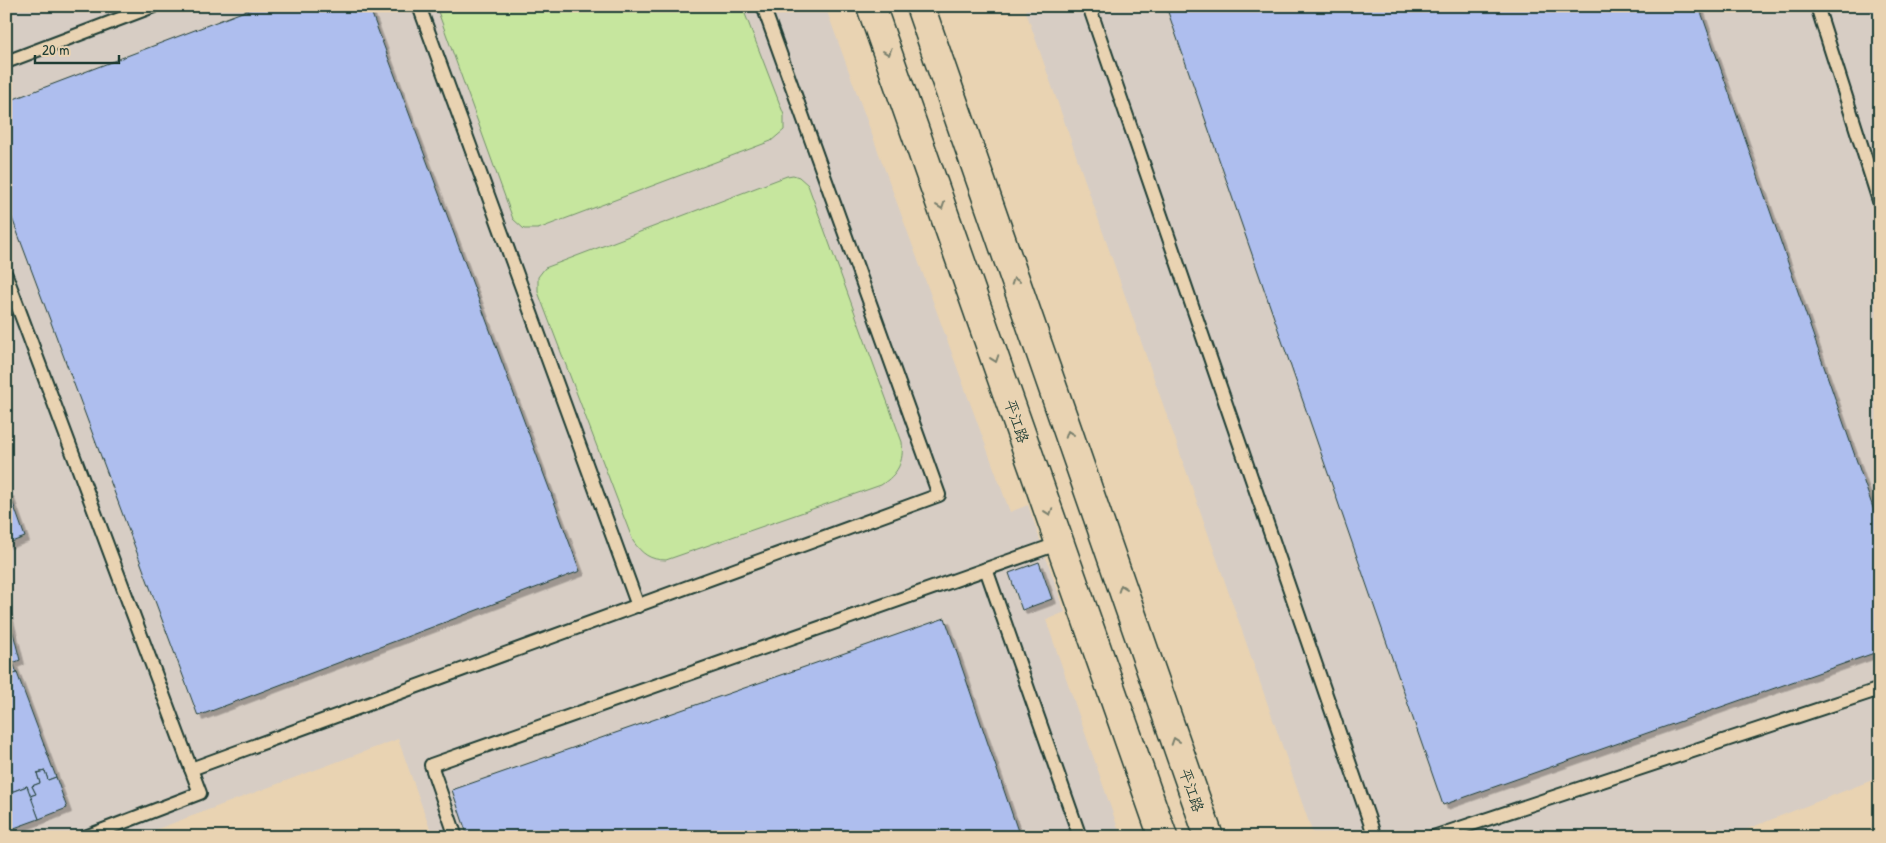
<svg xmlns="http://www.w3.org/2000/svg" width="1886" height="843" font-family="'Patrick Hand','LXGW WenKai TC',sans-serif">
<defs>
<filter id="shadow"><feDropShadow dx="4.5" dy="4.5" stdDeviation="0" flood-color="#0004"/></filter>
</defs>
<rect width="100%" height="100%" fill="#e9d3b2"/>
<filter id="ink" filterUnits="userSpaceOnUse"><feTurbulence type="fractalNoise" baseFrequency=".02" numOctaves="2"/><feDisplacementMap in="SourceGraphic" scale="10" xChannelSelector="R" yChannelSelector="G"/><feConvolveMatrix kernelMatrix="1 2 1 2 8 2 1 2 1" color-interpolation-filters="sRGB"/></filter>
<g filter="url(#ink)">
<g fill="#d7cdc4">
<path d="M12 6H825L1010 512 1028 505 1065 612 1046 620 1121 837H433L398 739 136 837H6V9Z"/>
<path d="M1024 6H1880V777L1727 837H1314Z"/>
</g>
<g fill="#c6e69e" stroke="#729269">
<path d="M436 6H742L784 115V130L771 141 538 229H524L513 219Z"/>
<path d="M793 175 799 177 808 185 902 442C904 462 898 474 881 485L666 560C650 560 642 554 633 541L538 292V277L545 268 787 176Z"/>
</g>
<g fill="#aebeee" stroke="#1f3d34" filter="url(#shadow)">
<path d="M258 6H369L580 571 198 716 6 202V102Z"/>
<path d="M1185 6H1699L1880 528V651L1443 805 1168 12Z"/>
<path d="M9 492 25 537 6 544V493Z"/>
<path d="M1039 562 1052 599 1022 610 1009 573Z"/>
<path d="M6 605 20 660 13 663 6 645Z"/>
<path d="M945 618 1020 837H468L452 790Z"/>
<path d="M6 645 17 673 6 677Z"/>
<path d="M17 673 56 777 48 780 45 771 37 773 40 783 32 786 36 794 30 796 27 786 6 794V677Z"/>
<path d="M45 771 48 780 56 777 67 808 39 819 30 796 36 794 32 786 40 783 37 773Z"/>
<path d="M27 786 39 819 6 831V794Z"/>
</g>
<g fill="none" stroke-linecap="round" stroke-linejoin="round">
<defs>
<g id="service">
<path d="M419 6 638 606"/>
<path d="M1089 6 1375 837"/>
<path d="M1817 6 1880 204"/>
<path d="M6 62 154 6"/>
<path d="M6 275 200 793 85 837"/>
<path d="M986 569 1080 837"/>
<path d="M191 769 939 495 763 6"/>
<path d="M456 837 431 765 1060 543"/>
<path d="M1433 837 1880 689"/>
</g>
<g id="tertiary">
<path d="M871 6 1163 837"/>
<path d="M920 6 1209 837"/>
</g>
</defs>
<use href="#service" stroke="#1f3d34" stroke-width="16"/>
<use href="#tertiary" stroke="#1f3d34" stroke-width="31"/>
<use href="#service" stroke="#e9d3b2" stroke-width="12"/>
<use href="#tertiary" stroke="#e9d3b2" stroke-width="28"/>
</g>
<defs><path id="oneway-chevron" d="M-2-3.5L2.5 0L-2 3.5" fill="none" stroke-width="1.6" stroke-linecap="round" stroke-linejoin="round" transform="scale(1.25)"/></defs>
<g stroke="#7a806d">
<use href="#oneway-chevron" transform="translate(888 52) rotate(71)"/>
<use href="#oneway-chevron" transform="translate(941 206) rotate(71)"/>
<use href="#oneway-chevron" transform="translate(1015 281) rotate(-109)"/>
<use href="#oneway-chevron" transform="translate(995 359) rotate(71)"/>
<use href="#oneway-chevron" transform="translate(1069 434) rotate(-109)"/>
<use href="#oneway-chevron" transform="translate(1049 512) rotate(71)"/>
<use href="#oneway-chevron" transform="translate(1122 588) rotate(-109)"/>
<use href="#oneway-chevron" transform="translate(1175 741) rotate(-109)"/>
</g>
</g>
<g text-anchor="middle" dominant-baseline="central" stroke-width="4" stroke-linejoin="round" paint-order="stroke">
<g font-size="15" fill="#1f3d34" stroke="#e9d3b2">
<text transform="translate(1017 421) rotate(71)">平江路</text>
<text transform="translate(1192 790) rotate(71)">平江路</text>
</g>
</g>
<rect width="1886" height="843" fill="none" stroke="#e9d3b2" stroke-width="25"/>
<rect x="12" y="12" width="1861" height="818" fill="none" stroke="#1f3d34" stroke-width="2" filter="url(#ink)"/>
<path d="M35 55v8h84v-8" fill="none" stroke="#1f3d34" stroke-width="2.5"/>
<text x="42" y="55" font-size="15" fill="#1f3d34" stroke="#e9d3b2" stroke-width="4" paint-order="stroke">20 m</text>
</svg>
